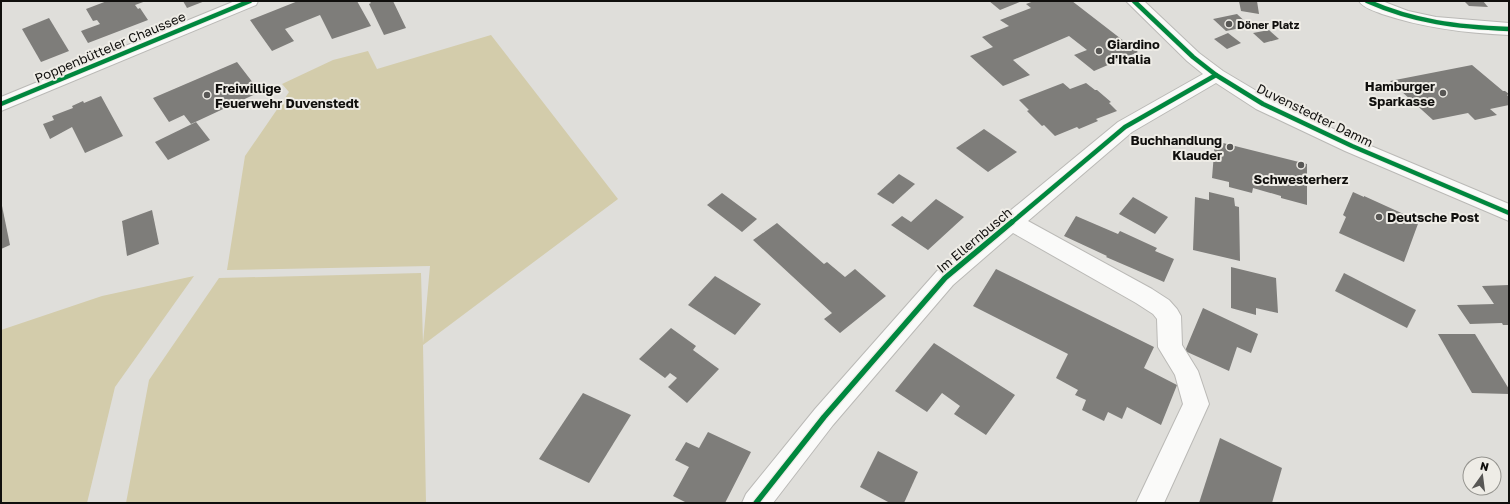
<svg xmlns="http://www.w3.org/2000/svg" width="1510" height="504" font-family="'Golos Text',sans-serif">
<rect width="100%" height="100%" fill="#dfdeda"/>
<g fill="#d3ccab">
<path d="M491 35 618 199 423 345 426 503H126L149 380 219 278 421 273 423 343 430 266 227 270 245 156 289 92 282 84 333 60 368 51 377 69Z"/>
<path d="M194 276 115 387 87 503H1V330L102 296Z"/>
</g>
<g fill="#7e7d7a">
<path d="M107 1H146L135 5 138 9 140 8 148 20 88 43 81 31 100 24 97 20 93 21 86 9Z"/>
<path d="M183 1H205L187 8Z"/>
<path d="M298 1H357L371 26 332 39 320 15 285 29 294 41 272 51 250 20Z"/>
<path d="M369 1H393L406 28 384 35 369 4 371 3Z"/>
<path d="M989 1H1022L1000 10Z"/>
<path d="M1034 1H1072L1138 52 1094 71 1074 55 1087 50 1069 36 1013 60 1030 75 1003 86 970 56 993 47 982 37 1009 26 1000 20 1031 8 1026 4Z"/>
<path d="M1239 1H1257L1259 14 1241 11Z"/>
<path d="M1464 1H1483L1488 7 1469 6Z"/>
<path d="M1237 14 1250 26 1226 31 1213 19Z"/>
<path d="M49 18 69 51 41 62 22 29Z"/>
<path d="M1269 30 1279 39 1264 43 1253 33Z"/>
<path d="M1228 33 1241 43 1227 49 1214 39Z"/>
<path d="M237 62 260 92 191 124 184 115 169 122 153 98Z"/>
<path d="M1472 65 1503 91H1505L1509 94 1507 95 1509 97V105L1490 109 1497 115 1475 120 1468 113 1433 120 1390 81Z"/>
<path d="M1063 83 1070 89 1086 83 1095 90H1097L1111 102 1109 103 1117 111 1096 119 1098 121 1079 129 1077 127 1055 136 1044 125 1042 126 1027 111 1029 110 1019 100Z"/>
<path d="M101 96 123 136 85 153 72 127 50 139 43 124 54 120 52 116 73 108 72 106 83 101 84 103Z"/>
<path d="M196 122 210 140 168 160 155 142Z"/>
<path d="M984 129 1017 152 988 172 956 148Z"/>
<path d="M1215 141 1307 164V205L1281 198V196L1253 188 1252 193 1229 187V182L1212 178Z"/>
<path d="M899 174 915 184 893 204 877 194Z"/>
<path d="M1209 192 1234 198 1235 206 1239 207 1240 261 1193 250 1195 197 1209 200Z"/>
<path d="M1353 192 1364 197V196L1419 221 1404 262 1339 233 1346 217 1343 215Z"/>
<path d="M722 193 757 219 742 232 707 205Z"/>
<path d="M1133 197 1168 217 1155 234 1119 214Z"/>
<path d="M936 199 964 217 928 250 891 225 902 216 911 222Z"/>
<path d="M1 201 10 245 1 249Z"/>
<path d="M152 210 159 244 127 256 122 221Z"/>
<path d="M1076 216 1118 234 1120 231 1157 248 1155 251 1174 259 1164 282 1106 257 1107 256 1064 236Z"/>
<path d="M777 223 824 264 827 262 845 277 855 269 886 296 840 333 824 319 832 313 753 240Z"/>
<path d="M1231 267 1276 278 1278 313 1256 308V315L1231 308Z"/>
<path d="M996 269 1154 347 1144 368 1177 385 1161 425 1127 407 1122 419 1108 412 1104 421 1082 410 1086 400 1075 395 1078 390 1056 378 1068 354 973 306Z"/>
<path d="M1344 273 1416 310 1407 328 1335 291Z"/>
<path d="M715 276 761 304 735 335 688 305Z"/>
<path d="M1509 285V325H1503L1502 323 1470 324 1457 305 1494 304 1482 286Z"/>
<path d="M1203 308 1258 334 1251 353 1237 347 1229 371 1185 351Z"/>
<path d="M671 328 696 346 693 350 719 369 687 403 668 387 677 378 670 373 665 378 639 359Z"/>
<path d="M1438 334H1475L1509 389V394L1472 393Z"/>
<path d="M934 343 1015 395 986 435 954 414 960 406 942 393 927 412 895 391Z"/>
<path d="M583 393 631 415 589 483 539 459Z"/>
<path d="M708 432 751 452 725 503H687L673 496 689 467 675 460 686 442 699 448Z"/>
<path d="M1220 438 1282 468 1272 503H1199Z"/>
<path d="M878 451 918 472 904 503H890L860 487Z"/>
</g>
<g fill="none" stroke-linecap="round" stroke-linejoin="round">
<defs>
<g id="minor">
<path d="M1126 1H1144L1199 53 1223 71 1270 99 1359 141 1509 204V221L1345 151 1256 109 1216 83 1132 132 1028 221 1152 289 1169 300 1177 309 1181 316 1182 345 1198 371 1209 404 1164 503H1136L1183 404 1175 375 1158 347 1157 319 1153 314 1136 303 1013 233 953 285 833 425 773 503H742L746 494 815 409 937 271 1118 122 1203 74 1187 61Z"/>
<path d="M1359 1H1382L1408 11 1436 17 1509 23V35C1465 33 1424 28 1382 14 1375 11 1363 8 1359 1Z"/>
</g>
<path id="major" d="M235 1H258L256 5 1 111V97Z"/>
</defs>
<use href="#minor" stroke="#bab9b6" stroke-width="2"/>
<use href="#major" stroke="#bab9b6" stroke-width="2"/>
<use href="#minor" fill="#fafaf9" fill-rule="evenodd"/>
<use href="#major" fill="#fafaf9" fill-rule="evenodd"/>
<defs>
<g id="cycleway-far1">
<path d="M1134 1 1193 57 1216 75 1263 104 1352 146 1509 213"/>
<path d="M1367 1C1414 22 1458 27 1509 29"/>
<path d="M1 104 250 1"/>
<path d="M1011 223 1125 127 1216 75"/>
</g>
<path id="cycleway" d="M756 503 824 417 945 278 1012 222"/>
</defs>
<use href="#cycleway-far1" stroke="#eeece6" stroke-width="6"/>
<use href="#cycleway" stroke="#eeece6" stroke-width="8"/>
<use href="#cycleway-far1" stroke="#00873e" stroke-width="4.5"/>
<use href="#cycleway" stroke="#00873e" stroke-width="5.5"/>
</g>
<g fill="#585755" stroke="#eeece6" stroke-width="1.5">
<circle cx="1229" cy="24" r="4"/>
<circle cx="1099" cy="51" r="4"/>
<circle cx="1443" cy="93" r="4"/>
<circle cx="207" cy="95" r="4"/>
<circle cx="1230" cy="147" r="4"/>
<circle cx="1301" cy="165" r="4"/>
<circle cx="1379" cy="217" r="4"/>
</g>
<g text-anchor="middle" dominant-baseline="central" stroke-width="4" stroke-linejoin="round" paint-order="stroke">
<g font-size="11" font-weight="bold" fill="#100f0d" stroke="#eeece6" text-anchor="start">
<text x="1237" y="24">Döner Platz</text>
</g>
<g font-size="13" font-weight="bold" fill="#100f0d" stroke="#eeece6" text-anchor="start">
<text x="1107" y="44">Giardino<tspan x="1107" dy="15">d'Italia</tspan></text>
<text x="1435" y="86" text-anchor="end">Hamburger<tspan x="1435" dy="15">Sparkasse</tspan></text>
<text x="215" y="88">Freiwillige<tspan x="215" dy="15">Feuerwehr Duvenstedt</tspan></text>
<text x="1222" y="140" text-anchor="end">Buchhandlung<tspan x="1222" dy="15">Klauder</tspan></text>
<text x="1301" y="179" text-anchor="middle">Schwesterherz</text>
<text x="1387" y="217">Deutsche Post</text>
</g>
<g font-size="13" fill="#100f0d" stroke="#eeece6">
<text transform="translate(110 47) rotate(-23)">Poppenbütteler Chaussee</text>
<text transform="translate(1315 115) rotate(26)">Duvenstedter Damm</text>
<text transform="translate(974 240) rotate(-40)">Im Ellernbusch</text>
</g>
</g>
<rect width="1510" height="504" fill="none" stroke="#100f0d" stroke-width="4"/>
<g transform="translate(1482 476) rotate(14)"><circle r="19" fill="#eeece6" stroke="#95948f"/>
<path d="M0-3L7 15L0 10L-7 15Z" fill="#585755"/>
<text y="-6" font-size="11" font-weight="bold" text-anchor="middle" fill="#100f0d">N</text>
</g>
</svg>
